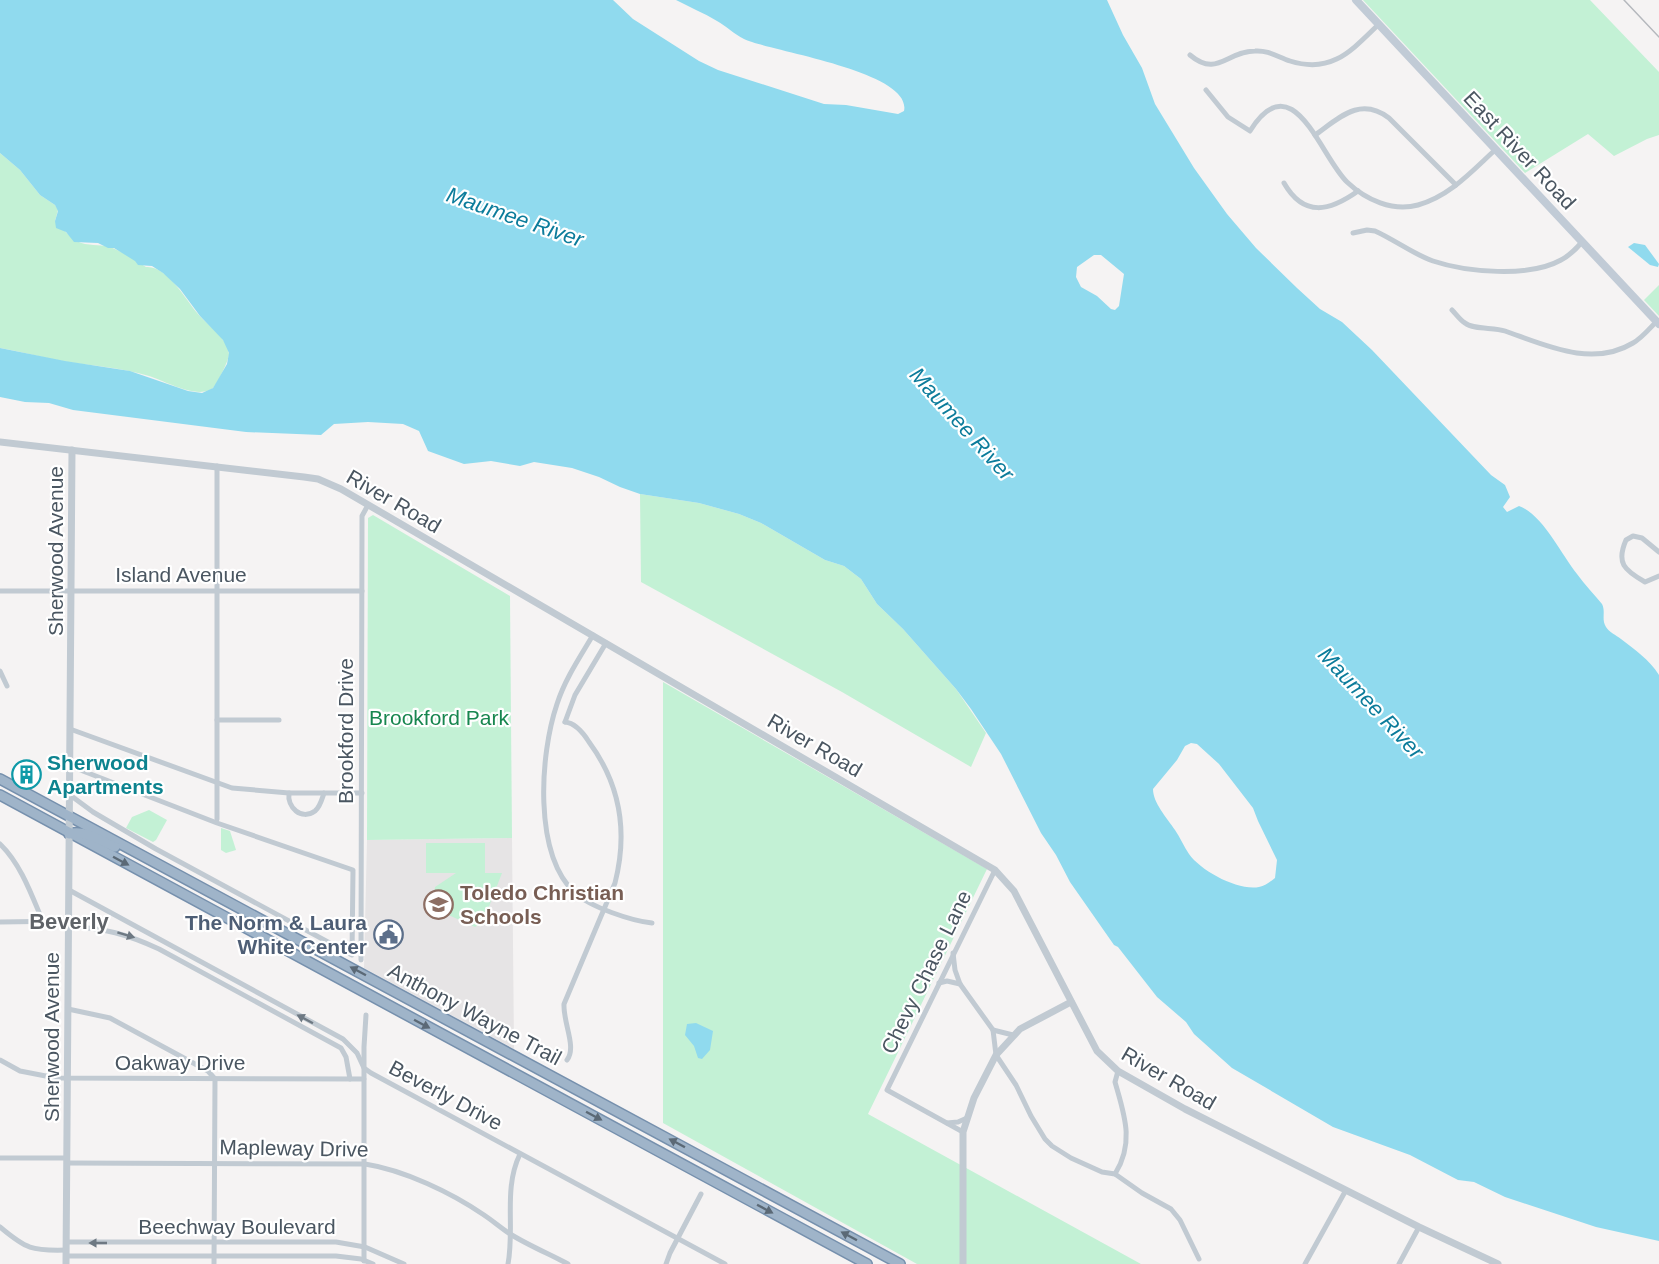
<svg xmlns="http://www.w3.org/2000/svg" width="1659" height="1264" font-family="Arial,sans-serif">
<rect width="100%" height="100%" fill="#f5f3f3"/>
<path fill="#e6e4e5" d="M512 838 514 1049 364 968 367 840Z"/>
<g fill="#c3f1d5">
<path d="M1363 0H1590L1659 72V135L1647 139 1614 156 1588 134 1525 173Z"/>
<path d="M0 153 20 170 40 195 55 205 58 210 55 221C63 229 73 242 85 244 97 246 105 244 117 250 127 254 136 261 146 267 167 265 186 300 198 314 208 326 227 337 229 354 229 360 218 382 214 387 200 401 165 381 149 376 122 368 95 366 68 362 45 358 22 352 0 348Z"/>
<path d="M1659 285V316L1644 300Z"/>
<path d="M640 494 699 503 739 514 761 523 825 560 844 566 861 579 877 604 903 629 956 689 986 733 971 767 842 692 641 582Z"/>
<path d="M373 515 510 596 512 838 367 840 368 518Z"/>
<path d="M663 682 987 869 868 1114 1141 1264H917L663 1123Z"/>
<path d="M149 810 167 820 156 840 153 842 126 828 132 817Z"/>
<path d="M221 828 230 831 236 850 226 853 221 850Z"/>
<path d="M426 843H485V873H502L483 922 475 927 444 913 433 905 435 887 456 873H426Z"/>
</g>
<g fill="#90daee" fill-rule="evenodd">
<path d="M0 0H613L633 19 699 61 718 70 824 104 846 105 898 114 904 111C913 71 768 51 744 39 734 34 726 26 717 21 704 13 689 7 676 0H1107L1123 35 1142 68 1155 104 1194 168 1227 214 1256 248 1297 288 1320 309 1342 322 1372 350 1491 475 1505 485 1510 497 1503 507 1507 512 1519 506C1543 515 1561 554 1577 574 1585 585 1594 594 1602 604 1606 612 1601 619 1606 627 1609 632 1616 635 1621 639 1635 650 1649 659 1659 675V1241L1596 1227 1505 1197 1474 1182 1458 1180 1410 1155 1333 1127 1232 1068 1194 1034 1186 1022 1157 997 1118 947 1114 945 1070 882 1056 855 1041 833 1001 754 971 709 956 689 903 629 877 604 861 579 844 566 825 560 761 523 739 514 699 503 640 494 620 487 599 477 572 468 534 462 520 466 491 461 464 464 428 451 419 431 403 424 368 422 334 424 321 435 246 432 73 410 49 403 25 402 0 397V348L65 361 130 371 188 391 202 393 213 388 227 364 229 353 223 340 200 316 180 289 163 273 152 266 138 265 135 261 114 248H108L98 243 74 242 66 232 56 228 55 221 58 211 55 205 40 195 20 170 0 153ZM1094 255H1101L1124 274 1119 306 1115 310 1111 309 1097 296 1081 287 1076 277 1077 267ZM1191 743 1197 744 1219 764 1253 808 1258 821 1277 860 1275 878C1270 882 1265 886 1259 887 1238 891 1201 871 1189 854 1184 847 1180 837 1175 830 1167 818 1153 803 1153 789L1177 760 1185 746Z"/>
<path d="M1634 243 1645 245 1659 264 1658 267 1650 265 1628 247Z"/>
<path d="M696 1023 713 1031 710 1050 702 1059 698 1058 694 1046 685 1035 687 1024Z"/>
</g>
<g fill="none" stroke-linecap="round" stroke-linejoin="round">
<defs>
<g id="trunk">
<path d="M0 779 900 1264"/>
<path d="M0 795 867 1264"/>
<path d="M69 834C84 829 101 841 115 847"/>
</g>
</defs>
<use href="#trunk" stroke="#7690ad" stroke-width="12"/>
<g stroke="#c1cad2" stroke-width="5">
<path d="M1190 55C1217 78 1227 51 1255 51 1268 50 1278 57 1290 61 1332 74 1351 51 1379 24"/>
<path d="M1206 90 1228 117 1250 131C1293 62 1320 156 1347 182 1366 200 1393 212 1418 205 1450 196 1472 171 1495 150"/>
<path d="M1315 135C1339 118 1360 96 1389 118L1456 185"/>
<path d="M1284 183C1304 218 1330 211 1358 191"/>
<path d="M1353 233 1367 230 1375 231C1395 240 1413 254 1433 261 1466 272 1529 278 1561 260 1569 256 1576 249 1582 242"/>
<path d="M1452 310C1456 314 1460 320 1465 323 1474 330 1494 327 1505 331 1545 345 1592 368 1633 343 1642 338 1649 329 1657 321"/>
<path d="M217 466V819"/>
<path d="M1659 552 1642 538 1633 536 1626 540C1616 563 1624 570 1645 582L1659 576"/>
<path d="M0 591H362"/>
<path d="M593 635C580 657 565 679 557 704 540 754 533 854 575 893 590 907 632 921 652 923"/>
<path d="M0 671 7 686"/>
<path d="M217 720H279"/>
<path d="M565 722C575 723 584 734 589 742 620 784 628 832 615 883L564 1004C563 1023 577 1047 567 1060"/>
<path d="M565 722 575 695 606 643"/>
<path d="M70 729 232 788 289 793H362"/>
<path d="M289 793C287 807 301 821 315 811 320 807 322 799 324 793"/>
<path d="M70 795 93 812 156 849 352 955 353 870 217 823 70 766"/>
<path d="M0 844C21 864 32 896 43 922"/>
<path d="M69 890 343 1039 357 1053 364 1068 371 1073 725 1264"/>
<path d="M0 922 69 921"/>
<path d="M69 927C102 927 129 935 159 949L341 1048 346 1057 350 1079"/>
<path d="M953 953 955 970 960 984 993 1030 996 1055 1016 1085 1031 1116 1045 1139 1052 1146 1071 1158 1102 1172 1115 1174 1142 1193 1171 1209 1180 1220 1199 1259"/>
<path d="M361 960 362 516 368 505"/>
<path d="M939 983 947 981 960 984"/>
<path d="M68 1009 110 1018 208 1071 215 1079 214 1264"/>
<path d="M993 1030 1013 1035"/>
<path d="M0 1060 20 1071 56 1078 364 1079"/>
<path d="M947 1123 958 1122 967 1118"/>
<path d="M963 1132 887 1090 995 870"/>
<path d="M0 1158H67"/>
<path d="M67 1163 365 1164C404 1170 452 1193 484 1215 493 1221 501 1228 510 1234 528 1245 549 1254 568 1264"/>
<path d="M1115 1174C1135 1142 1124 1114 1115 1082L1118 1071"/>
<path d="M0 1227C26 1249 32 1251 66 1250"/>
<path d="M66 1242H336L365 1247 404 1264"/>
<path d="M66 1256H336L361 1259 373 1264"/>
<path d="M364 1261V1047L366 1015"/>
<path d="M508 1264C515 1227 503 1189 520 1154"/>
<path d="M666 1264 670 1253 701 1194"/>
<path d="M1305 1264 1346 1190"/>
<path d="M1399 1264 1419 1227"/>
</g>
<g stroke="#c1cad2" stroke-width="7">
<path d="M0 442 304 477 318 479 341 489 995 870 1014 891 1097 1051 1118 1071 1185 1109 1419 1227 1498 1264"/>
<path d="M66 1264 72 450"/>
<path d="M963 1264V1132L974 1098 996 1055 1020 1029 1071 1002"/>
</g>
<path stroke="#c1cbd6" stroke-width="8" d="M1356 0 1659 324"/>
<use href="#trunk" stroke="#9fb4c9" stroke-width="9"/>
<path stroke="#b5b8bd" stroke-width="1.5" d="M1624 0 1659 37"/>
</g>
<defs><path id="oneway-solid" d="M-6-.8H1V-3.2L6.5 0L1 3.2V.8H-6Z" transform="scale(1.5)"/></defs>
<g fill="#5b6976">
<use href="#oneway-solid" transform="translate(121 861) rotate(28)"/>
<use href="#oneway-solid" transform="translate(358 971) rotate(-152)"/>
<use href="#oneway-solid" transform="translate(422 1024) rotate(28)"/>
<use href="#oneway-solid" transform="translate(594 1116) rotate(28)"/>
<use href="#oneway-solid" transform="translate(677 1143) rotate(-152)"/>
<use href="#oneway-solid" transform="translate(765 1209) rotate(28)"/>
<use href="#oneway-solid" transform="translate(849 1236) rotate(-152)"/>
</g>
<g fill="#6e7983">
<use href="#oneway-solid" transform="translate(126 935) rotate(17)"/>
<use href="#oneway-solid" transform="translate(305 1019) rotate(-152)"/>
<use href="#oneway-solid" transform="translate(98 1243) rotate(-180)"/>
</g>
<defs>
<symbol id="building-ring" viewBox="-11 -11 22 22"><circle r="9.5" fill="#fff" stroke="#0f9aa8" stroke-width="1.5"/><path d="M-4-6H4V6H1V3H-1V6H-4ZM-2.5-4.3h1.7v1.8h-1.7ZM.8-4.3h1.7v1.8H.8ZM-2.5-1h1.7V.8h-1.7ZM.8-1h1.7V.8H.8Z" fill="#0f9aa8"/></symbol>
<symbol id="school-ring" viewBox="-11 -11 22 22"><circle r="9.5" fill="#fff" stroke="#8d6e63" stroke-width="1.5"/><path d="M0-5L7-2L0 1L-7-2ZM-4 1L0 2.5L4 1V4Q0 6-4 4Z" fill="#8d6e63"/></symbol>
<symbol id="civic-ring" viewBox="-11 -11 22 22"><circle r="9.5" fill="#fff" stroke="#5c6f8a" stroke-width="1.5"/><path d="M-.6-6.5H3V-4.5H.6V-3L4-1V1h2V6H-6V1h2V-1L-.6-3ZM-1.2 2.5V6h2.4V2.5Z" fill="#5c6f8a"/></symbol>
</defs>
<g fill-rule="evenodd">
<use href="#building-ring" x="10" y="758" width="33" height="33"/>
<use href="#school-ring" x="422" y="888" width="33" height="33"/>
<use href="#civic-ring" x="372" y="918" width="33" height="33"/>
</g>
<g text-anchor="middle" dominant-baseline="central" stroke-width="4.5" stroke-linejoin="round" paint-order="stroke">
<g font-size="21" fill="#4a5661" stroke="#fff">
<text transform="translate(1520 150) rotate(47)">East River Road</text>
<text transform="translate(394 501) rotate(30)">River Road</text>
<text transform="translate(55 551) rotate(-90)">Sherwood Avenue</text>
<text x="181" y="574">Island Avenue</text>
<text transform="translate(345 731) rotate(-90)">Brookford Drive</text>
<text transform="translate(815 745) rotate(30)">River Road</text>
<text transform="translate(926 972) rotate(-64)">Chevy Chase Lane</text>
<text transform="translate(475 1014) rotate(28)">Anthony Wayne Trail</text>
<text transform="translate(51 1037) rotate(-90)">Sherwood Avenue</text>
<text x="180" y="1062">Oakway Drive</text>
<text transform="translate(1169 1078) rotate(30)">River Road</text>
<text transform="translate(446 1095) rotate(28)">Beverly Drive</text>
<text transform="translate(294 1148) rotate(1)">Mapleway Drive</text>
<text x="237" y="1226">Beechway Boulevard</text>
</g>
<g font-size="21" fill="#17864f" stroke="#fff">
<text x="439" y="717">Brookford Park</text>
</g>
<g font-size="21" font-weight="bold" fill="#0d838f" stroke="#fff" text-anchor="start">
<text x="47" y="762">Sherwood<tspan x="47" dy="24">Apartments</tspan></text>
</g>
<g font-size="21" font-weight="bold" fill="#785e54" stroke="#fff" text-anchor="start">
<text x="460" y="892">Toledo Christian<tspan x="460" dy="24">Schools</tspan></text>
</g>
<g font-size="21" font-weight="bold" fill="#4e5e75" stroke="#fff" text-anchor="end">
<text x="367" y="922">The Norm &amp; Laura<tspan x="367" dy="24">White Center</tspan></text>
</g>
<g font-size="22" font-style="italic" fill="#0c7c9b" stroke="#fff">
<text transform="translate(515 217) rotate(19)">Maumee River</text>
<text transform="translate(962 424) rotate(48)">Maumee River</text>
<text transform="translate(1371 703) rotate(47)">Maumee River</text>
</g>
<g font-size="22" font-weight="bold" fill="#5f6368" stroke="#fff">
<text x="69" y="921">Beverly</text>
</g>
</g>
</svg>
